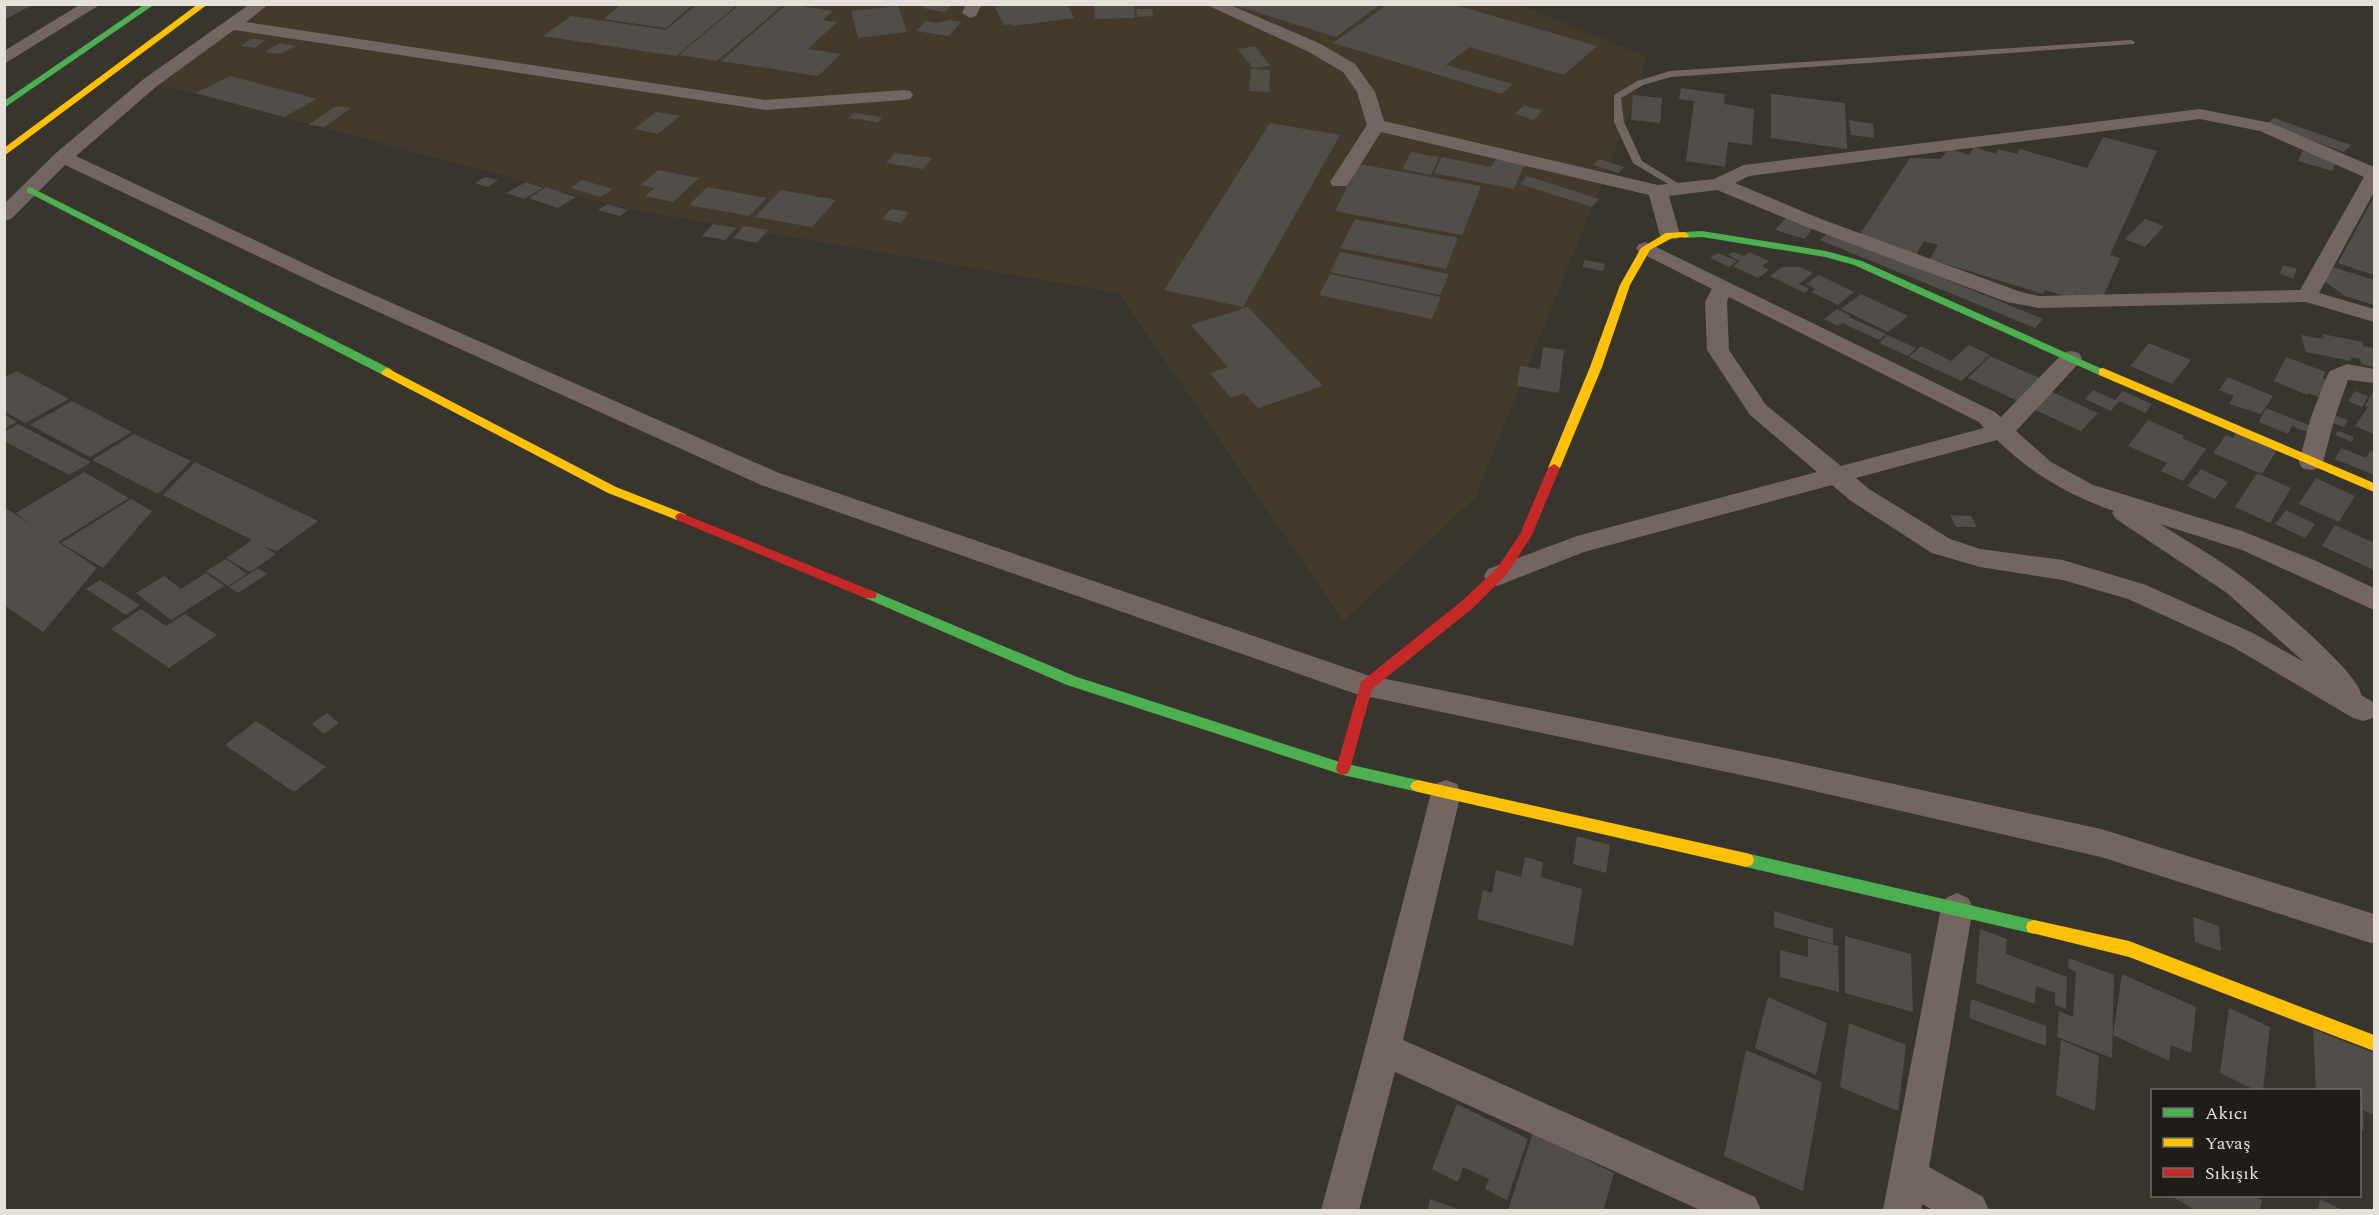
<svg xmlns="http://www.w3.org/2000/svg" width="2379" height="1215" font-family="Spectral,serif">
<rect width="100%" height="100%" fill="#38342e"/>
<path fill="#433a2b" d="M261 4H1517L1646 56 1636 98 1475 498 1343 621 1119 293 628 209 151 82Z"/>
<g fill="#514e49">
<path d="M4 4H34L4 20Z"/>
<path d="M622 4 659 5 693 4 666 28 603 19Z"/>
<path d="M698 4H738L676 56 543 36 571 16 666 30Z"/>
<path d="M740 4H784L717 61 679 55Z"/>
<path d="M787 4 833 11 823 20 837 22 808 49 841 54 818 76 721 61Z"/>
<path d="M927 4H953L945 12 923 8Z"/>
<path d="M1016 4H1067L1074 18 1012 26 1011 24 1004 25 995 7Z"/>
<path d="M1094 4H1134L1135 18 1095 19Z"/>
<path d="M1230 4H1381L1336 37Z"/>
<path d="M1388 4H1452L1597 46 1564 75 1470 47 1446 65 1513 84 1502 94 1333 43Z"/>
<path d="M898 6 907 32 858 38 851 11Z"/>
<path d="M1136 9H1152L1153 16 1137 17Z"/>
<path d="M950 20 961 22 949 36 916 31 926 21 937 23Z"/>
<path d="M251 39 266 40 255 48 240 46Z"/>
<path d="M279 43 296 46 280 54 265 52Z"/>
<path d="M1255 46 1270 66 1253 68 1238 49Z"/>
<path d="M1251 69 1270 70 1269 92 1249 91Z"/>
<path d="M230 76 317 99 284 117 196 93Z"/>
<path d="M1681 88 1725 94 1724 104 1754 109 1752 145 1728 142 1725 167 1686 161 1694 101 1679 99Z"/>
<path d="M1771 94 1845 103 1847 149 1771 138Z"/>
<path d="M1633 95 1662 98 1660 123 1631 120Z"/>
<path d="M1524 105 1542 111 1534 120 1515 114Z"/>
<path d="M336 106 351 108 324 127 308 125Z"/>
<path d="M656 112 680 116 658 134 634 129Z"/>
<path d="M854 113 882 117 878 122 849 118Z"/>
<path d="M2274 118 2351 145 2344 152 2266 124Z"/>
<path d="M1849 120 1873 124 1874 138 1851 135Z"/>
<path d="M1270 123 1340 135 1243 307 1164 290Z"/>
<path d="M2103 137 2157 151 2110 255 2120 258 2101 302 2076 294 2074 299 2045 290 2043 294 1930 259 1938 245 1924 241 1916 255 1858 237 1910 158 1941 159 1948 148 1969 155 1974 147 1996 154 1998 149 2017 154 2020 149 2087 168Z"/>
<path d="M2303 150 2337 160 2332 171 2298 161Z"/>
<path d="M1411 152 1439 157 1431 175 1402 169Z"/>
<path d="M895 153 932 158 923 169 886 163Z"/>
<path d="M1442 157 1491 167 1496 159 1525 164 1514 189 1434 173Z"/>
<path d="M1599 159 1624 167 1618 173 1593 165Z"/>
<path d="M1359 164 1481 186 1462 235 1335 211Z"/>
<path d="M658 170 699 178 673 202 645 196 655 188 641 185Z"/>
<path d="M1527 176 1599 199 1592 207 1520 184Z"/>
<path d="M485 177 498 180 488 187 475 183Z"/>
<path d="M582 180 613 189 601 197 571 188Z"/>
<path d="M526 182 543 188 524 199 506 193Z"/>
<path d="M546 187 576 197 558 208 529 198Z"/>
<path d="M707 187 767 198 749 216 689 205Z"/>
<path d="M781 190 836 200 812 227 755 217Z"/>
<path d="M2374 197V275L2338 263Z"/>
<path d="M607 204 628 210 620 216 598 210Z"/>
<path d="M891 209 909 212 901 223 882 219Z"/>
<path d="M1786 218 1813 227 1805 239 1775 230Z"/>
<path d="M1355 219 1458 238 1446 269 1340 248Z"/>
<path d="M2145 219 2164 226 2145 247 2125 239Z"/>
<path d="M713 224 737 228 725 240 702 236Z"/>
<path d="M744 226 768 230 757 243 733 238Z"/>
<path d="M1829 232 2043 319 2035 328 1820 240Z"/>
<path d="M1340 252 1449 274 1440 295 1330 272Z"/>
<path d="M1733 252 1744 256 1749 252 1769 261 1762 266 1769 270 1758 278 1733 266 1740 261 1728 255Z"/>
<path d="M1718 253 1737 261 1729 267 1710 258Z"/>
<path d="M1585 260 1605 264 1603 271 1582 267Z"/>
<path d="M2283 265 2297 269 2293 279 2280 274Z"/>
<path d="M2330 266 2374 280V305L2345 296 2324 281Z"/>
<path d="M1782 267H1800L1813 273 1799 284 1809 289 1805 293 1770 276Z"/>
<path d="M1330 274 1441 297 1432 319 1319 295Z"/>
<path d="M1819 275 1854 292 1838 305 1811 292 1816 289 1806 284Z"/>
<path d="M1861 294 1908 316 1888 332 1841 309Z"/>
<path d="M1248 307 1323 386 1258 408 1244 393 1231 398 1210 373 1228 367 1191 325Z"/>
<path d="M1837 309 1851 316 1849 317 1886 334 1879 340 1842 323 1838 326 1824 319Z"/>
<path d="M2322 334 2363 342V346L2374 348V367L2361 364 2360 359 2350 357 2351 361 2306 352 2301 335 2324 339Z"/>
<path d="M1887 335 1916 348 1908 356 1879 343Z"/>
<path d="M2149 343 2191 360 2172 384 2130 366Z"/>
<path d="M1969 345 1990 355 1961 381 1909 357 1921 346 1951 361Z"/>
<path d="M1543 347 1564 350 1559 393 1517 386 1520 366 1540 369Z"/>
<path d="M1990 356 2046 381 2024 404 1968 378Z"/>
<path d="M2286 357 2326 372 2323 378 2329 380 2321 398 2308 393 2307 395 2274 381Z"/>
<path d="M17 371 69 399 25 423 4 411V377Z"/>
<path d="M2228 377 2273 396 2261 414 2229 404 2234 396 2219 390Z"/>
<path d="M2093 390 2115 400 2123 391 2152 404 2145 413 2119 401 2111 411 2085 399Z"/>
<path d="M2374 390V434L2355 426 2368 407 2365 406Z"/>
<path d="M2050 391 2098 413 2081 431 2033 409Z"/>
<path d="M2355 391 2368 396 2362 407 2348 401Z"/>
<path d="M72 401 132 432 90 457 30 425Z"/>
<path d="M2266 408 2316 428 2313 434 2292 426 2288 434 2259 422Z"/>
<path d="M4 414 17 422 4 429Z"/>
<path d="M2334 415 2348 420 2344 427 2331 422Z"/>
<path d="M2148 420 2184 436 2182 438 2206 449 2183 481 2161 471 2167 463 2128 446Z"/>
<path d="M18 424 91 462 69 475 4 441V432Z"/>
<path d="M2338 431 2354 437 2352 442 2335 435Z"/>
<path d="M2236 433 2277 450 2262 474 2213 453 2226 435 2233 438Z"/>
<path d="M134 434 191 461 158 494 92 460Z"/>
<path d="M2341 448 2366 458 2371 450 2374 451V475L2335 459Z"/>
<path d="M195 462 318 521 277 551 264 547 276 554 250 572 226 558 252 540 163 495Z"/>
<path d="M2201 469 2228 482 2215 499 2187 486Z"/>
<path d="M84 472 129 498 58 542 97 568 43 632 4 605V507L30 524 16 513Z"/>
<path d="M2257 473 2291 488 2270 523 2235 507Z"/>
<path d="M2316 478 2355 496 2339 522 2299 504Z"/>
<path d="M131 499 152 511 103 568 61 543Z"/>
<path d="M2286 510 2315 524 2305 538 2275 524Z"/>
<path d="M1950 515 1971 516 1977 527H1956Z"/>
<path d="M2335 525 2374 543V570L2322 546Z"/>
<path d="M226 559 247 574 228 586 206 571Z"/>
<path d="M258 568 267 574 238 593 229 587Z"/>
<path d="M206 573 224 586 171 620 136 593 164 576 181 589Z"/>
<path d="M100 580 140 605 126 615 86 589Z"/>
<path d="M141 609 166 626 185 614 217 635 169 668 111 629Z"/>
<path d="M327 713 339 723 324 734 312 724Z"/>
<path d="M256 721 326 767 294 792 225 745Z"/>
<path d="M1577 836 1610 845 1606 873 1573 864Z"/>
<path d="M1525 857 1543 862 1541 877 1582 889 1573 946 1477 919 1483 890 1492 893 1496 870 1521 877Z"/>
<path d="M1774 911 1833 929V944L1774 927Z"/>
<path d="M2193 917 2219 926 2221 951 2195 942Z"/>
<path d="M1980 929 2007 939 2006 954 2067 977 2066 1009 2055 1005V993L2036 986 2035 1004 1976 983Z"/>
<path d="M1845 936 1911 954 1913 1012 1845 993Z"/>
<path d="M1808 938 1838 946 1839 992 1780 977V950L1808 957Z"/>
<path d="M2069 958 2114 975 2112 1058 2057 1037 2059 1011 2073 1017 2076 972 2068 968Z"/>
<path d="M2122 974 2196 1007 2191 1053 2171 1045 2169 1061 2113 1035Z"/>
<path d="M1768 997 1827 1023 1816 1075 1755 1048Z"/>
<path d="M1971 999 2046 1026V1046L1969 1018Z"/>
<path d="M2229 1008 2270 1027 2263 1090H2255L2220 1073Z"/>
<path d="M1849 1023 1906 1045 1898 1111 1840 1087Z"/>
<path d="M2313 1029 2374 1053V1115L2363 1110 2364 1130 2360 1128V1090H2316Z"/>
<path d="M2061 1040 2099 1056 2095 1111 2056 1095Z"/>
<path d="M1746 1050 1822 1082 1803 1191 1724 1156Z"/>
<path d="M1457 1104 1528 1139 1507 1200 1485 1189 1489 1179 1463 1167 1458 1182 1432 1169Z"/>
<path d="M1534 1129 1587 1154 1585 1159 1614 1173 1604 1208 1610 1210H1508Z"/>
<path d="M2171 1196H2253L2262 1200 2260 1210H2195Z"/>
<path d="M1430 1199 1460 1210H1428Z"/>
<path d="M2320 1199 2342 1210H2318Z"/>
</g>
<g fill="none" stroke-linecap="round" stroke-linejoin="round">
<path fill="#736662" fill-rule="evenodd" d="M2131 40 2135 42 2134 44 1671 77 1643 85 1621 98 1624 122 1642 161 1681 185V189L1678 190 1633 163 1614 122V95L1637 81 1670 71Z"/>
<g fill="#736662" fill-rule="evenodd">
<path d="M81 4H101L4 64V51Z"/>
<path d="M250 4H269L246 22 765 100 904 90 910 91 913 95 910 99 904 100 765 110 234 30 157 86 76 156 335 278 779 473 1367 675 1779 759 2101 829 2374 914V944L2101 857 1779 783 1356 694 761 485 321 286 65 165 11 219 4 221V204L56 153 145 78Z"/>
<path d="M966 4H982L976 16 970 18 962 13Z"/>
<path d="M1205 4H1228L1321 44 1355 64 1375 92 1384 121 1658 185 1714 179 1744 165 2200 109 2271 123 2374 167V192L2319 293 2374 309V322L2306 302 2039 308 2007 302 1807 227 1717 190 1669 196 1680 235 1677 239H1663L1660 235 1649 195 1381 132 1347 186H1333L1330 182 1367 125 1357 92 1343 72 1309 52ZM2200 119 2260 131 2364 177 2300 290 2039 296 2021 292 1821 219 1735 183 1749 176Z"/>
<path d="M1646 242 1995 412 2001 417 2063 353 2071 351 2079 353 2082 358 2079 363 2016 431 2051 462 2093 485 2242 531 2314 560 2374 588V610L2242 550 2160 524C2188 542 2219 559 2245 579 2266 595 2361 674 2361 695L2373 702V718L2363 721 2353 718 2233 647 2128 599 2063 580 1980 567 1932 553 1851 501 1832 485 1584 552 1497 586 1488 583 1484 576 1488 569 1577 536 1817 472 1750 415 1707 350 1705 302 1712 289 1639 252 1636 248 1639 244ZM1729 297 1979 422 1984 428 1841 466 1766 405 1729 350 1727 302ZM1997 440C2032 474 2068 495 2114 511L2112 513 2116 519 2227 593 2304 662 2253 633 2146 585 2063 560 1980 549 1950 539 1869 489 1856 478Z"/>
<path d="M2347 364 2374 369V383L2348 380 2335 417 2323 462 2320 468 2311 470 2302 468 2299 462 2311 417 2327 376 2330 371Z"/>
<path d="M1446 780 1457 784 1461 793 1403 1040 1755 1197 1761 1210H1700L1395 1072 1359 1210H1321L1365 1049 1431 793 1435 784Z"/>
<path d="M1957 893 1968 898 1973 908 1929 1167 1983 1197 1989 1210H1933L1922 1204 1921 1210H1883L1941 908 1946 898Z"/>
</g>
<g fill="#4caf50" fill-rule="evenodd">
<path d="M145 4H155L4 108V101Z"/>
<path d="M30 187 391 369 393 372 391 375H383L27 192V188Z"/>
<path d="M1702 231 1826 251 1862 261 2109 372 2107 375H2099L1854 265 1825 257 1702 237 1684 238 1679 235 1684 232Z"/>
<path d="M870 590 1077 677 1343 763 1418 780 1423 782 1426 786 1423 790 1418 792 1343 775 1067 685 865 598 863 595Z"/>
<path d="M1746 853 2034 920 2040 922 2042 927 2040 932 2034 934 1746 867 1740 865 1738 860 1740 855Z"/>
</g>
<g fill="#ffc107" fill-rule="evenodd">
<path d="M198 4H208L4 156V148Z"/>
<path d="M1684 232 1689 235 1688 237 1672 238 1650 250 1630 285 1602 367 1560 468 1554 472 1550 471 1548 468 1590 367 1620 285 1641 248 1666 233Z"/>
<path d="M387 368 616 487 685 514 687 517 685 520H677L608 493 383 375 381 372Z"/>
<path d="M2103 368 2374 483V492L2099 375V369Z"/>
<path d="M1418 780 1746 853 1752 855 1754 860 1752 865 1746 867 1418 792 1413 790 1410 786 1413 782Z"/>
<path d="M2034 920 2129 941 2374 1035V1051L2129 957 2028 932 2026 927 2028 922Z"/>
</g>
<g fill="#c62828" fill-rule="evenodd">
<path d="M1554 464 1560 468 1532 535 1507 574 1473 608 1372 689 1350 769 1348 773 1343 775 1338 773 1336 769 1361 682 1463 600 1497 568 1520 534 1548 468Z"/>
<path d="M681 513 875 592 877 595 875 598H865L677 520 675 517 677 514Z"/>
</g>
</g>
<rect width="2379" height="1215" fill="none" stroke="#e5e1da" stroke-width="12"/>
<rect x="2151" y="1089" width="210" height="108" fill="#201d18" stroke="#6f6b66" stroke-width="1.5"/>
<rect x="2163" y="1108" width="30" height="9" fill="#4caf50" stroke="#6f6b66" stroke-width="1.5"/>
<text x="2205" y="1119" font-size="18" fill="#e5e1da">Akıcı</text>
<rect x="2163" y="1138" width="30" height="9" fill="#ffc107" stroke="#6f6b66" stroke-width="1.5"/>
<text x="2205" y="1149" font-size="18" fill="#e5e1da">Yavaş</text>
<rect x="2163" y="1168" width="30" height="9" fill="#c62828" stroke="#6f6b66" stroke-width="1.5"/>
<text x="2205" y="1179" font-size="18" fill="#e5e1da">Sıkışık</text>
</svg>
